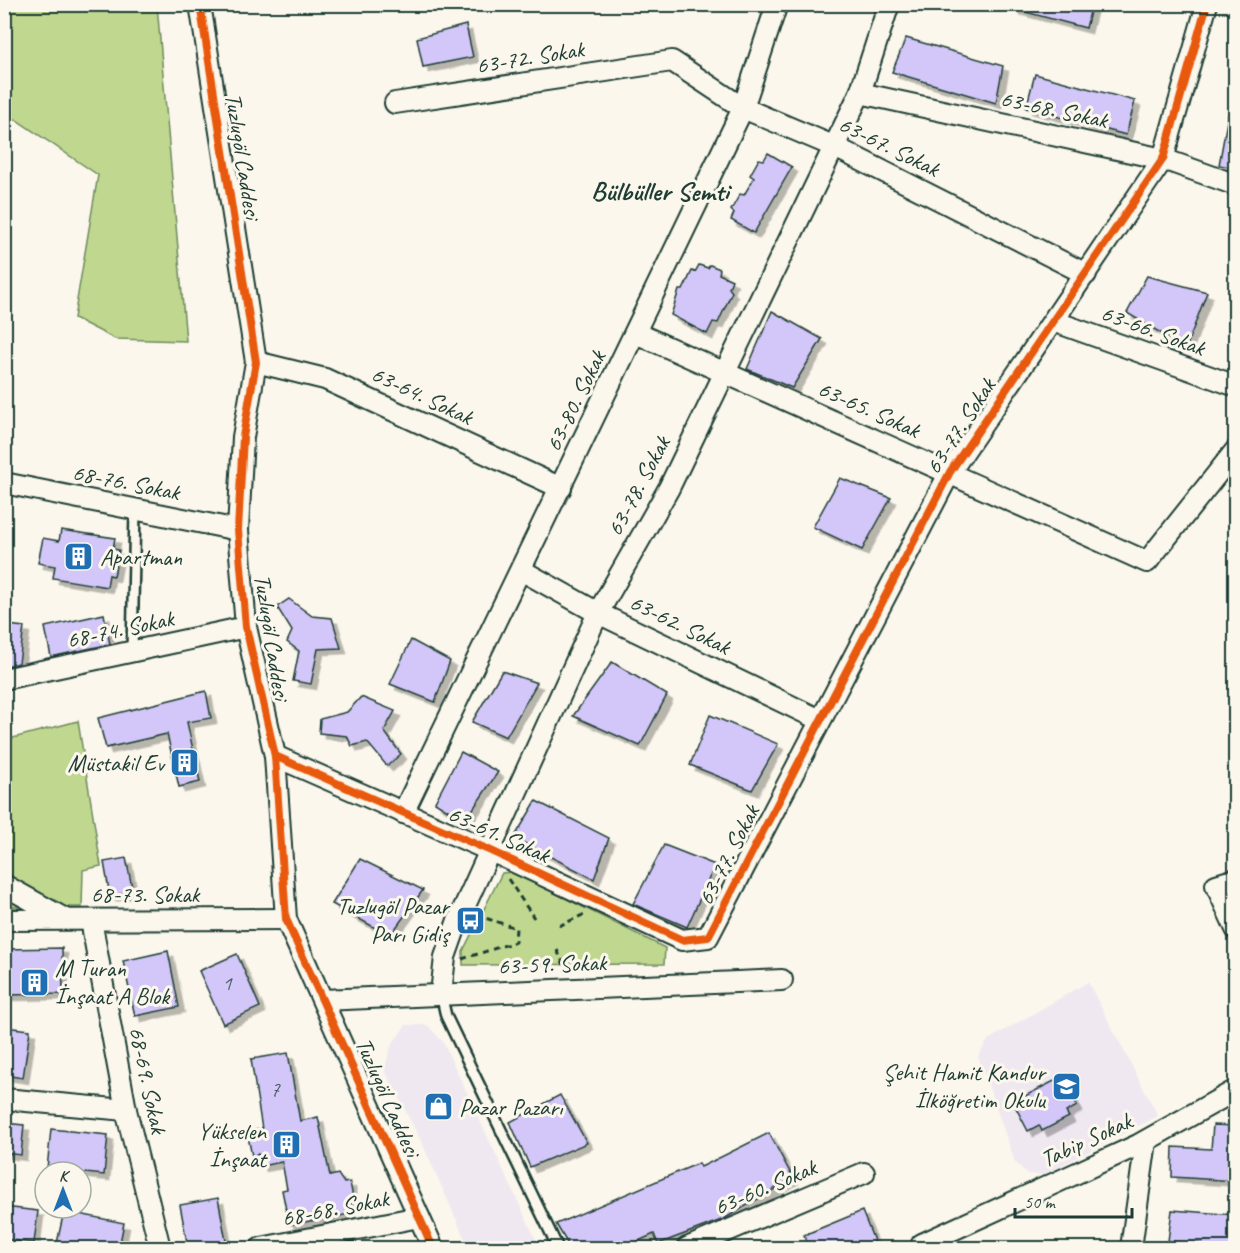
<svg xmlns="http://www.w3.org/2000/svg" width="1240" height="1253" font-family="Caveat,sans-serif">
<defs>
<filter id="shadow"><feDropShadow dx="5.5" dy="5.5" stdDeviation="0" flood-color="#0004"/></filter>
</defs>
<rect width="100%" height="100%" fill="#fbf7ec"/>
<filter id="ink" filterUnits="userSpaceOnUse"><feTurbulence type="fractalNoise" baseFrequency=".0167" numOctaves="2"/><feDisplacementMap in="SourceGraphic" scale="12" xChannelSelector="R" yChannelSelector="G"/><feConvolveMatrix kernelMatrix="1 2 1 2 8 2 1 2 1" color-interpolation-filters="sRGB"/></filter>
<g filter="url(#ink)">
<g fill="#efe8f0">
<path d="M1088 982 1158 1116 1043 1175 1027 1174 1015 1162 978 1056 988 1040Z"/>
<path d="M406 1025H427L443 1042 540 1248H469L423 1145 384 1069 392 1044Z"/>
</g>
<g fill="#bfd78e" stroke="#6f8a61" stroke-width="1.5">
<path d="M4 5H157L186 341 115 339 74 318 98 175 5 112Z"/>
<path d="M78 721 101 866 83 870 82 907H5V740Z"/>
<path d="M513 872 665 948 664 964 463 965V951L502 873Z"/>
</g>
<g fill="#d3c6f8" stroke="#1f3d34" stroke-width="1.5" filter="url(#shadow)">
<path d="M1014 4H1092L1086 28 1014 9Z"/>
<path d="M466 25 473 57 423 67 417 38Z"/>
<path d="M906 38 1003 66 996 103 892 72Z"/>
<path d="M1035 74 1135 101 1126 135 1026 108Z"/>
<path d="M1229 110H1236V168L1219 165Z"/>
<path d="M768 153 792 167 754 233 731 220 734 213 731 210 740 194 744 195 754 178 750 175 759 159 764 160Z"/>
<path d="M699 265 708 268 710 265 720 269 719 274 732 280 729 288 732 292 718 323 713 322 707 334 671 315 679 290H683L692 271 695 272Z"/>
<path d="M1147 276 1207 292 1186 348 1127 313Z"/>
<path d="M772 311 822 339 792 388 747 369Z"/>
<path d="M840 478 891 498 862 550 813 527Z"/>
<path d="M61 530 115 538 113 549 119 550 114 576 109 575 107 587 53 578 55 566 38 563 43 538 59 541Z"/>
<path d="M289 599 312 616 332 618 341 648 318 649 311 684 293 681 299 651 287 642 292 631 277 607Z"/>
<path d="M104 614 110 644 51 657 45 627Z"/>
<path d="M8 625 24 627 19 663 6 666 4 635H7Z"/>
<path d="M411 640 450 661 435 702 390 684Z"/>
<path d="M612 662 667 695 640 746 573 716Z"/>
<path d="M502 671 537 683 506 737 472 722Z"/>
<path d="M206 691 211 718 187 722 200 782 179 787 167 734 106 748 98 718Z"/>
<path d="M361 697 395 711 384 731 401 754 387 766 367 742 352 746 347 736 319 733 320 719 347 712Z"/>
<path d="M710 715 778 744 752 790 690 765Z"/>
<path d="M461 752 498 772 465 821 435 802Z"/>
<path d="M536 801 609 838 594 879 514 838Z"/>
<path d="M664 845 715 865 687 927 633 904Z"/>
<path d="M126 858 133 892 110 896 104 862Z"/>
<path d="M360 859 423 890 390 936 332 904Z"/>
<path d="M62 948 63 994 6 995V949Z"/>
<path d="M168 951 179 1007 135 1016 123 961Z"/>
<path d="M237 954 260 1007 223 1024 199 971Z"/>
<path d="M4 1027 30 1030 23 1078 4 1075Z"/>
<path d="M288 1053 300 1121 318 1117 330 1176 338 1174 344 1183 350 1182 354 1203 348 1204 350 1214 289 1225 282 1190 287 1189 282 1162 261 1166 258 1154 252 1156 248 1137 255 1136 254 1130 262 1129 251 1059Z"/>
<path d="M1062 1077 1077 1106 1066 1112 1069 1117 1042 1131 1039 1125 1028 1131 1013 1102Z"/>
<path d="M560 1095 587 1143 530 1167 510 1122Z"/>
<path d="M4 1123 24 1125 21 1155 4 1153Z"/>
<path d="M1213 1125 1236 1126V1181L1172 1177 1173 1147 1211 1149Z"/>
<path d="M51 1129 108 1135 104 1175 47 1169Z"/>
<path d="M769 1133 793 1178 724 1219 658 1244 654 1234 623 1248H570L556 1224 699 1163 701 1167Z"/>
<path d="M218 1198 226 1241 188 1248 180 1205Z"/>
<path d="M4 1207 38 1211 34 1243 4 1239Z"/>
<path d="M1172 1210 1236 1215 1234 1248H1203V1244L1168 1241Z"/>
<path d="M64 1211 124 1223 119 1248H56Z"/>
<path d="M862 1211 877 1248H809L804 1235Z"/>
</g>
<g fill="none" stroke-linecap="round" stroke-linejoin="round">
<defs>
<g id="lane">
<path d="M132 651 135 510"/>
<path d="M441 994 446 1016 558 1248"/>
</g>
<g id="street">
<path d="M200 4 256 362 243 437 238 530 246 627 275 756 286 919 433 1248"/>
<path d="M860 93 1163 159 1236 185"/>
<path d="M395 103 672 61 743 108 833 146 1086 274"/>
<path d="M1053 321 1236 386"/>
<path d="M636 333 1147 562 1236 450"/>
<path d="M256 362 325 379 561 488"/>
<path d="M4 483 238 530"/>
<path d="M521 570 598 613 820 720"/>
<path d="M4 679 246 627"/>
<path d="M275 756 491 851 682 940 708 937 950 472 1163 159 1207 4"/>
<path d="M403 813 743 108 777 4"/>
<path d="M1236 879 1216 885 1236 929"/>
<path d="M4 885 65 919"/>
<path d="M4 920 286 919"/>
<path d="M91 920 126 1110 160 1248"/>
<path d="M441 994 445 957 457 923 598 613 669 488 860 93 889 4"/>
<path d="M323 1000 782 980"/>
<path d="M4 1099 126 1110"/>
<path d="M261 1248 419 1217"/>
<path d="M687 1248 864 1173"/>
<path d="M922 1248V1244L1138 1145 1236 1090"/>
<path d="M1131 1248 1146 1141"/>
</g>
</defs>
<use href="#lane" stroke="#1f3d34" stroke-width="14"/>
<use href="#street" stroke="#1f3d34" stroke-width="24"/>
<g stroke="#1f3d34" stroke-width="3" stroke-dasharray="6 4.5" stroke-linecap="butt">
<path d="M508 879 534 918"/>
<path d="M559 926 585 914"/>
<path d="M557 950 568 973"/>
<path d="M462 959 515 942 516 928 479 916"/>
</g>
<use href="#lane" stroke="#fbf7ec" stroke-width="9"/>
<use href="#street" stroke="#fbf7ec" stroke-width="20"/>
<defs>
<g id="cycleway">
<path d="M200 4 256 362 243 437 238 530 246 627 275 756 286 919 433 1248"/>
<path d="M275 756 491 851 682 940 708 937 950 472 1163 159 1207 4"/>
</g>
</defs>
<use href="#cycleway" stroke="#fbf7ec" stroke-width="11"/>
<use href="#cycleway" stroke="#e8590c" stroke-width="8"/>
</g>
</g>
<defs>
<symbol id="building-square" viewBox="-11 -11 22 22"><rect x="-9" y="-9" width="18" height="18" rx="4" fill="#1f6fb2" stroke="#fbf7ec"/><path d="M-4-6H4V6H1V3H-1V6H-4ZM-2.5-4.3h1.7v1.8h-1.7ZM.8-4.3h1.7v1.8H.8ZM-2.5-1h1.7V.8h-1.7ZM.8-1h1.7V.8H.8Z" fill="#fff"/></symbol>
<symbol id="bus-square" viewBox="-11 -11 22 22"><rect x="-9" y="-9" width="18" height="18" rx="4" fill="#1f6fb2" stroke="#fbf7ec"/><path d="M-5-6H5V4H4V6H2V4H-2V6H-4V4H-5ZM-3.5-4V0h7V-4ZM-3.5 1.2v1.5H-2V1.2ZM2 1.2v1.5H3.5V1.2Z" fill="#fff"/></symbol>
<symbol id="school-square" viewBox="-11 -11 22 22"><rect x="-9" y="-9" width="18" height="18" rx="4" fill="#1f6fb2" stroke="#fbf7ec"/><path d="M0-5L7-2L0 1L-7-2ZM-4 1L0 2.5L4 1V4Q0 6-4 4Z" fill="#fff"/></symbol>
<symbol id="shop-square" viewBox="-11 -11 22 22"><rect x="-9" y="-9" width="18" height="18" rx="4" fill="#1f6fb2" stroke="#fbf7ec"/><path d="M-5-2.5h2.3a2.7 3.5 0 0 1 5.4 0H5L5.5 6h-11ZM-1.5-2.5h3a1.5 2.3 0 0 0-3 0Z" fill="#fff"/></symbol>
</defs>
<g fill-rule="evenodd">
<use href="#building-square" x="62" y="540" width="33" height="33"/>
<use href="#building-square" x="168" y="746" width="33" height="33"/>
<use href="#bus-square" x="454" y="904" width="33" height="33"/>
<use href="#building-square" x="18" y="966" width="33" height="33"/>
<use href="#school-square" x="1050" y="1070" width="33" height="33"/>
<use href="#shop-square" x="422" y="1090" width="33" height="33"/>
<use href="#building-square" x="270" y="1128" width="33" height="33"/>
</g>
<g text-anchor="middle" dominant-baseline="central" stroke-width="6" stroke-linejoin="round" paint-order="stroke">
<g font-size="21" fill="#4c5f65">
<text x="227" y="983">1</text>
<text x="275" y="1089">7</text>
</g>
<g font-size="24" fill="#1f3d34" stroke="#fbf7ec">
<text transform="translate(530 57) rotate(-9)">63-72. Sokak</text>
<text transform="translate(1054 109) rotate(12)">63-68. Sokak</text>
<text transform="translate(889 146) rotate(26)">63-67. Sokak</text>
<text transform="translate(243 156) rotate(81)">Tuzlugöl Caddesi</text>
<text transform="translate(1153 330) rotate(20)">63-66. Sokak</text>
<text transform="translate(422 395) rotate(25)">63-64. Sokak</text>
<text transform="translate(575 401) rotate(-64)">63-80. Sokak</text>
<text transform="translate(869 409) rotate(24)">63-65. Sokak</text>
<text transform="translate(960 426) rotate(-57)">63-77. Sokak</text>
<text transform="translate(126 482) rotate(11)">68-76. Sokak</text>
<text transform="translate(638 486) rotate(-62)">63-78. Sokak</text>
<text transform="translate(680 624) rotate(26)">63-62. Sokak</text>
<text transform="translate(120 629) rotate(-12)">68-74. Sokak</text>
<text transform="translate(272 637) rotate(81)">Tuzlugöl Caddesi</text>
<text transform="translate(499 834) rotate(24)">63-61. Sokak</text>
<text transform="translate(728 855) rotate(-63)">63-77. Sokak</text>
<text x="145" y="894">68-73. Sokak</text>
<text transform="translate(552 964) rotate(-2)">63-59. Sokak</text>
<text transform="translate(148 1080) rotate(78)">68-69. Sokak</text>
<text transform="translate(388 1097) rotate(66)">Tuzlugöl Caddesi</text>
<text transform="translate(1086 1140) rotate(-25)">Tabip Sokak</text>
<text transform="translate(765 1187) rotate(-23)">63-60. Sokak</text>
<text transform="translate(335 1208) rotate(-11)">68-68. Sokak</text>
</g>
<g font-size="24" fill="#1f3d34" stroke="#fbf7ec" text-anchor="end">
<text x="100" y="557" text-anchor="start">Apartman</text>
<text x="164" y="763">Müstakil Ev</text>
<text x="449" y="906">Tuzlugöl Pazar<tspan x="449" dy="28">Parı Gidiş</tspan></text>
<text x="55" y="968" text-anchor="start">M Turan<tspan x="55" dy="28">İnşaat A Blok</tspan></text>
<text x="1045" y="1072">Şehit Hamit Kandur<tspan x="1045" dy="28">İlköğretim Okulu</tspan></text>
<text x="459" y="1107" text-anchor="start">Pazar Pazarı</text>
<text x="266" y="1131">Yükselen<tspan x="266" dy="28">İnşaat</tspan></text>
</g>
<g font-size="27" font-weight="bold" fill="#1f3d34" stroke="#fbf7ec">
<text x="660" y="191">Bülbüller Semti</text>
</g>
</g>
<rect width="1240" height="1253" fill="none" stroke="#fbf7ec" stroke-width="24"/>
<rect x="12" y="12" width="1216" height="1229" fill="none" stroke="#1f3d34" stroke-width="2" filter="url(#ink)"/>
<g transform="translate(63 1190)"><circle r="28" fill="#fbf7ec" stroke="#a3ada2" stroke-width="1.5"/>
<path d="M0-4.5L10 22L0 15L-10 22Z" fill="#1f6fb2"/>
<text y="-9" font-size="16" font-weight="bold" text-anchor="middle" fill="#1f3d34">K</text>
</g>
<path d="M1015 1208v9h117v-9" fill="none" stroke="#1f3d34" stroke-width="3"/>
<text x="1024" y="1208" font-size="18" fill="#1f3d34" stroke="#fbf7ec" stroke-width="4.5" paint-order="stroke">50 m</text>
</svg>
